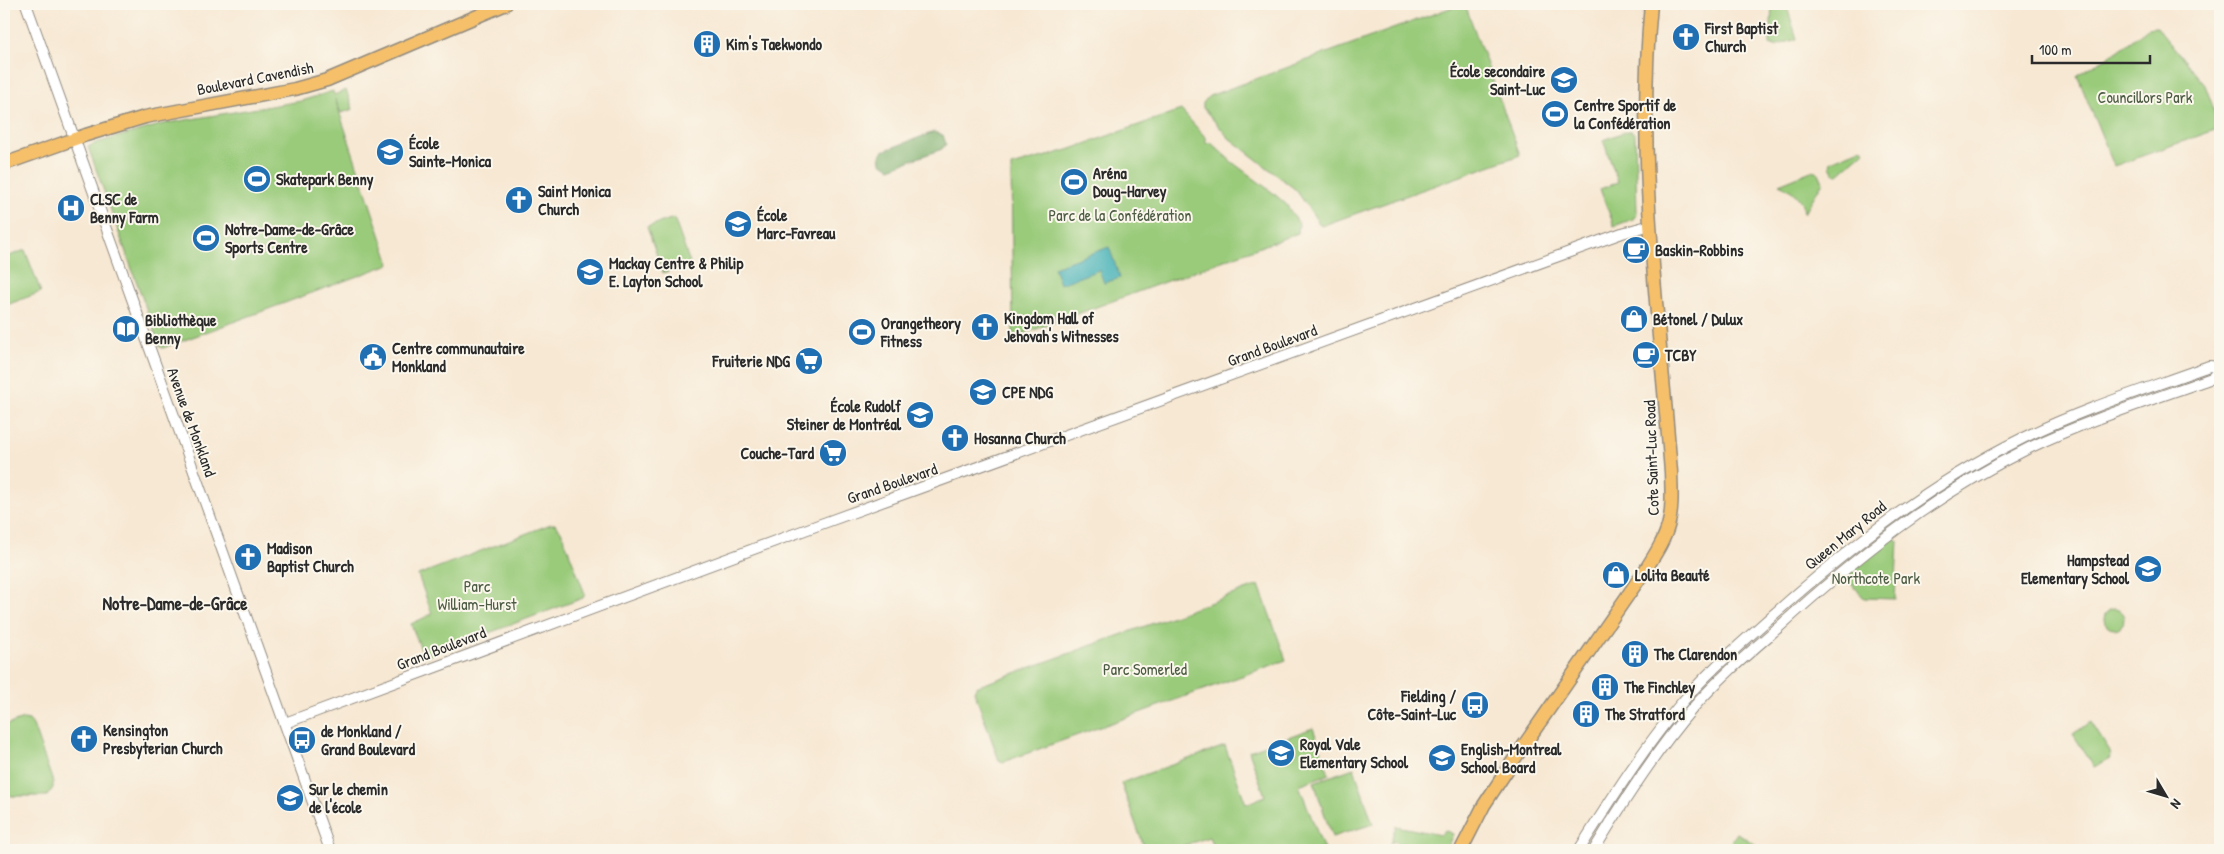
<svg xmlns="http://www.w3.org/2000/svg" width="2224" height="854" font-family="'Patrick Hand',sans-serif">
<rect width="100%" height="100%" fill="#fbf7ec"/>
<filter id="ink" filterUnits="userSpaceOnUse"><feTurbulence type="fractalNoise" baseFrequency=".02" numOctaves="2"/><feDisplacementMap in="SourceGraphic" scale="10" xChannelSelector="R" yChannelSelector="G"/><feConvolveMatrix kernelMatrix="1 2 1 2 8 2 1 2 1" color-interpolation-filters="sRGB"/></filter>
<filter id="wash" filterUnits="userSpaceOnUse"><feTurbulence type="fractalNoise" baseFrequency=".0096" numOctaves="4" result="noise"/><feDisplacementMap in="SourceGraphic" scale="20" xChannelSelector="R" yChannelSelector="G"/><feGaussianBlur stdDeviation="1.12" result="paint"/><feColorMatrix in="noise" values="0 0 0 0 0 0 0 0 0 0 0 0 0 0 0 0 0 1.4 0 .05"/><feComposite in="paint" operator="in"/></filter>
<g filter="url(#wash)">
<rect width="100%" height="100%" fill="#f7e8d3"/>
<g fill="#9acb7a" stroke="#627b52">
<path d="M1461 4H1465L1520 155 1321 226 1296 190 1229 138 1203 108V103L1209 96Z"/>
<path d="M1772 4H1786L1797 39 1775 46 1770 44Z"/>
<path d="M2157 27 2205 85 2219 123 2215 130 2114 166 2077 75 2118 51 2148 28Z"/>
<path d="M346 90 353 109 341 113 335 99 390 264 163 348 160 347 88 147 96 143 167 123 301 101 333 91 334 95Z"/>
<path d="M1181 110 1207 139 1205 141 1207 144 1210 142 1232 162 1272 192 1286 204 1299 224 1298 233 1020 335H1013L1011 166 1068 150Z"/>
<path d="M1627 131H1632L1635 135 1637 214 1633 219 1614 226 1600 189 1618 182 1603 140Z"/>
<path d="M1862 148 1864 151 1838 174H1835L1830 166 1831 161Z"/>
<path d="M1811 171 1819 173 1823 182 1804 213C1803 198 1792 190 1779 184Z"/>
<path d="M674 218 690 263 663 273 647 227Z"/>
<path d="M25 250 41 292 4 306V258Z"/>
<path d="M551 524H555L561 531 585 594 583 598 424 657 411 624 432 614 418 575Z"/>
<path d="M1894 537 1898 541 1895 599 1864 598 1845 576Z"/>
<path d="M1259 585 1286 660 1003 762 999 760 974 691 976 687Z"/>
<circle cx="2114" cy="619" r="10"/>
<path d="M23 719 29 720 33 725 53 782V788L47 796H11C0 788 4 741 4 726Z"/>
<path d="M2091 722 2110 752 2111 758 2094 767 2073 734Z"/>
<path d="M1313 728 1329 774 1299 785 1324 850H1214L1209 837 1171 850H1145L1121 783 1225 746 1246 804 1265 796 1249 751Z"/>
<path d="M1354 768 1373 824 1332 837 1314 782Z"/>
<path d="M1396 826 1441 835 1444 830 1453 834 1446 850H1400L1396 841 1390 843Z"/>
<path d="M1737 833 1764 850H1726Z"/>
</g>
<path fill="#7baf6a" stroke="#536d4a" d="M934 132 943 135 946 144 942 149 890 168 881 162 880 156 883 151Z"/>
<path fill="#3badb4" stroke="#336c70" d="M1109 247 1120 278 1104 283 1099 270 1060 284 1054 267Z"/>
</g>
<g filter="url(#ink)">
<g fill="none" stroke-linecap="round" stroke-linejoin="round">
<defs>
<g id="minor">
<path d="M26 4 330 850"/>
<path d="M285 723 821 524 1622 233 1651 225"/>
<path d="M1579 850C1610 801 1642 750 1679 706 1707 672 1741 644 1773 615 1851 546 1929 484 2023 438 2082 409 2146 389 2209 366L2220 367"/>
<path d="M1594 850C1623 802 1655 752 1692 709 1718 679 1749 653 1779 627 1856 557 1935 494 2029 448 2088 420 2151 400 2212 378L2220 369"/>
</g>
<g id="major">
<path d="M4 164 86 135 145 117 295 89 327 80 506 4"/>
<path d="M1461 850 1484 805 1513 761 1644 572C1671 530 1673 522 1671 472 1659 316 1636 160 1651 4"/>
</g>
</defs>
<use href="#minor" stroke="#918a7f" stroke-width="12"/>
<use href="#major" stroke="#918a7f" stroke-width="15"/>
<use href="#minor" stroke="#fff" stroke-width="10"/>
<use href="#major" stroke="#f6c06b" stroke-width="12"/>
</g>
</g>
<defs>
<symbol id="church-disc" viewBox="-11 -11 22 22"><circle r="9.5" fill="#1f6fb2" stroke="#fbf7ec"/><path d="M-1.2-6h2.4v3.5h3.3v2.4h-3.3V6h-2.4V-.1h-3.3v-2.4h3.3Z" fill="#fff"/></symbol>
<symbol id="building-disc" viewBox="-11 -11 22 22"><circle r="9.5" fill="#1f6fb2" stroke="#fbf7ec"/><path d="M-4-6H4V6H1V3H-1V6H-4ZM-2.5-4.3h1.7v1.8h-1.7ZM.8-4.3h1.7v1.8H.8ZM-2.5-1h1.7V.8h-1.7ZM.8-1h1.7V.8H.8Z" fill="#fff"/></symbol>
<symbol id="school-disc" viewBox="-11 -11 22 22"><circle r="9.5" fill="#1f6fb2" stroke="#fbf7ec"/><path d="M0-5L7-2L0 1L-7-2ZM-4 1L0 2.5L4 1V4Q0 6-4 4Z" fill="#fff"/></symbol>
<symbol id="stadium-disc" viewBox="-11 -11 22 22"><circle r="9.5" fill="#1f6fb2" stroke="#fbf7ec"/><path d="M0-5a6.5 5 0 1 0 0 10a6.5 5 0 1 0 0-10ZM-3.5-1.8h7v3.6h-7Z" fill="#fff"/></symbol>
<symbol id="hospital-disc" viewBox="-11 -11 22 22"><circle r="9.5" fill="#1f6fb2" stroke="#fbf7ec"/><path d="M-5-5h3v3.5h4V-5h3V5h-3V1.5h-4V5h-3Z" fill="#fff"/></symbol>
<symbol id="cafe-disc" viewBox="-11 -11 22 22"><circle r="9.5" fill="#1f6fb2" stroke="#fbf7ec"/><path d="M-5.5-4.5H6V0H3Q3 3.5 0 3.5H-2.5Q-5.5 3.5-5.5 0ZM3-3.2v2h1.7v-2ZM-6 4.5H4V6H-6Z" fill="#fff"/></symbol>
<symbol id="shop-disc" viewBox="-11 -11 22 22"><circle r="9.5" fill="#1f6fb2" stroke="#fbf7ec"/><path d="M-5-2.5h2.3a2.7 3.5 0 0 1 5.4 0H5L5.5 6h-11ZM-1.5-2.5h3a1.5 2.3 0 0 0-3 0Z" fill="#fff"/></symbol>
<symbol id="library-disc" viewBox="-11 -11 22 22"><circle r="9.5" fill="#1f6fb2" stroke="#fbf7ec"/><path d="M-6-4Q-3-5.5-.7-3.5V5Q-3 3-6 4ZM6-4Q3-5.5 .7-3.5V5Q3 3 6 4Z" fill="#fff"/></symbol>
<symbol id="civic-disc" viewBox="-11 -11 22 22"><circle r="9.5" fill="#1f6fb2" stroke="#fbf7ec"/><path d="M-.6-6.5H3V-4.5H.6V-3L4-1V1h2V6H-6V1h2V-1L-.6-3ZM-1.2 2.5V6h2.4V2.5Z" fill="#fff"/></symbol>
<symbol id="supermarket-disc" viewBox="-11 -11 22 22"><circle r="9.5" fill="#1f6fb2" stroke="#fbf7ec"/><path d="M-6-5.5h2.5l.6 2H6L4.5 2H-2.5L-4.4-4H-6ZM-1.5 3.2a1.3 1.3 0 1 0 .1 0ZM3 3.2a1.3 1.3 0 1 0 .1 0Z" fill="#fff"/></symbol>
<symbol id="bus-disc" viewBox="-11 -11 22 22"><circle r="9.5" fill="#1f6fb2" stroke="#fbf7ec"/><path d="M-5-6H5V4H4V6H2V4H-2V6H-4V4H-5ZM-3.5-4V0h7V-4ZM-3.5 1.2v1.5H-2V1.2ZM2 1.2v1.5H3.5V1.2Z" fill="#fff"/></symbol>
</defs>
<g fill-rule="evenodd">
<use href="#church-disc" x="1670" y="21" width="32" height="32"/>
<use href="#building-disc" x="691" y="28" width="32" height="32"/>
<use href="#school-disc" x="1548" y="64" width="32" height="32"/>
<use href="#stadium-disc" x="1539" y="98" width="32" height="32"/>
<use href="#school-disc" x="374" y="136" width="32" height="32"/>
<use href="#stadium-disc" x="241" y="163" width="32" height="32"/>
<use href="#stadium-disc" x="1058" y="166" width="32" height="32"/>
<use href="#church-disc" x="503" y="184" width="32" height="32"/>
<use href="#hospital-disc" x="55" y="192" width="32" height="32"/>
<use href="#school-disc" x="722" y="208" width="32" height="32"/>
<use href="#stadium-disc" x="190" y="222" width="32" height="32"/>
<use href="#cafe-disc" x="1620" y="234" width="32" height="32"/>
<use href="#school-disc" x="574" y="256" width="32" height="32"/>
<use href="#shop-disc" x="1618" y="303" width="32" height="32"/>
<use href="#church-disc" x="969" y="311" width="32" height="32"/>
<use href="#library-disc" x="110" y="313" width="32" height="32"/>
<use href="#stadium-disc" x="846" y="316" width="32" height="32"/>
<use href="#cafe-disc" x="1630" y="339" width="32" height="32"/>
<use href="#civic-disc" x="357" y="341" width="32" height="32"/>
<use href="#supermarket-disc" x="793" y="345" width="32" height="32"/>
<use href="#school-disc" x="967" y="376" width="32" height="32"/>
<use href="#school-disc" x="904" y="399" width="32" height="32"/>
<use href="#church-disc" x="939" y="422" width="32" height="32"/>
<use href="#supermarket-disc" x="817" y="437" width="32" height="32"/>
<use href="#church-disc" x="232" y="541" width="32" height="32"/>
<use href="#school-disc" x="2132" y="553" width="32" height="32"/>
<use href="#shop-disc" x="1600" y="559" width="32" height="32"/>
<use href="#building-disc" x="1619" y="638" width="32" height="32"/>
<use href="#building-disc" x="1589" y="671" width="32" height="32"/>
<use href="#bus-disc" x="1459" y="689" width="32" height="32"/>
<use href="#building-disc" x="1570" y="698" width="32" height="32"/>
<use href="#church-disc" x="68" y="723" width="32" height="32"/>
<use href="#bus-disc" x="286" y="724" width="32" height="32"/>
<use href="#school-disc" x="1265" y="737" width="32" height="32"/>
<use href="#school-disc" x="1426" y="742" width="32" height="32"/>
<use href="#school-disc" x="274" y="782" width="32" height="32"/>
</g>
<g text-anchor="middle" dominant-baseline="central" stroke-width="4" stroke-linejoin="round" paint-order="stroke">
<g font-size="16" font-weight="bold" fill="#2b2b2b" stroke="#fbf7ec" text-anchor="start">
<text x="1705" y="28">First Baptist<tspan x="1705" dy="18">Church</tspan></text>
<text x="726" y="44">Kim's Taekwondo</text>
<text x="1545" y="71" text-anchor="end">École secondaire<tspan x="1545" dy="18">Saint-Luc</tspan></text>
<text x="1574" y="105">Centre Sportif de<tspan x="1574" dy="18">la Confédération</tspan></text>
<text x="409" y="143">École<tspan x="409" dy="18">Sainte-Monica</tspan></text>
<text x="1093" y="173">Aréna<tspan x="1093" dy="18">Doug-Harvey</tspan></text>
<text x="276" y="179">Skatepark Benny</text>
<text x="538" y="191">Saint Monica<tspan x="538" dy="18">Church</tspan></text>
<text x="90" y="199">CLSC de<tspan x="90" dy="18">Benny Farm</tspan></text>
<text x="757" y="215">École<tspan x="757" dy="18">Marc-Favreau</tspan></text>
<text x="225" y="229">Notre-Dame-de-Grâce<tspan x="225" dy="18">Sports Centre</tspan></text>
<text x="1655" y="250">Baskin-Robbins</text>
<text x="609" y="263">Mackay Centre &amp; Philip<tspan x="609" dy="18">E. Layton School</tspan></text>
<text x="1004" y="318">Kingdom Hall of<tspan x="1004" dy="18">Jehovah's Witnesses</tspan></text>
<text x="1653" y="319">Bétonel / Dulux</text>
<text x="145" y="320">Bibliothèque<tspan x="145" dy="18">Benny</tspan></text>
<text x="881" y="323">Orangetheory<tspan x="881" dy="18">Fitness</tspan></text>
<text x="392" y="348">Centre communautaire<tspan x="392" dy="18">Monkland</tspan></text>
<text x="1665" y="355">TCBY</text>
<text x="790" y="361" text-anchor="end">Fruiterie NDG</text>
<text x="1002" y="392">CPE NDG</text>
<text x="901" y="406" text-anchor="end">École Rudolf<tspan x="901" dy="18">Steiner de Montréal</tspan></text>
<text x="974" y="438">Hosanna Church</text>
<text x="814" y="453" text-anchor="end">Couche-Tard</text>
<text x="267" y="548">Madison<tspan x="267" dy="18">Baptist Church</tspan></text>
<text x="2129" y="560" text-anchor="end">Hampstead<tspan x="2129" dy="18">Elementary School</tspan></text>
<text x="1635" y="575">Lolita Beauté</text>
<text x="1654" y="654">The Clarendon</text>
<text x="1624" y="687">The Finchley</text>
<text x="1456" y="696" text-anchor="end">Fielding /<tspan x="1456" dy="18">Côte-Saint-Luc</tspan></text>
<text x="1605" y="714">The Stratford</text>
<text x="103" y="730">Kensington<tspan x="103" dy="18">Presbyterian Church</tspan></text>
<text x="321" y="731">de Monkland /<tspan x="321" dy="18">Grand Boulevard</tspan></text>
<text x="1300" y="744">Royal Vale<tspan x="1300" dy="18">Elementary School</tspan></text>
<text x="1461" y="749">English-Montreal<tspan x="1461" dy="18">School Board</tspan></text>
<text x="309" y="789">Sur le chemin<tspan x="309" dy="18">de l'école</tspan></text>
</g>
<g font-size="16" fill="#2b2b2b" stroke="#fbf7ec">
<text transform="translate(255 78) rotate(-11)">Boulevard Cavendish</text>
<text transform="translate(1272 345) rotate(-20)">Grand Boulevard</text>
<text transform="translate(192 422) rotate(70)">Avenue de Monkland</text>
<text transform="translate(1651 458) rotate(-92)">Cote Saint-Luc Road</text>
<text transform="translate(892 483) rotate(-19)">Grand Boulevard</text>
<text transform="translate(1845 535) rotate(-39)">Queen Mary Road</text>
<text transform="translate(441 648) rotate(-21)">Grand Boulevard</text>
</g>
<g font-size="16" fill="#4c5b43" stroke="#fbf7ec">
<text x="2145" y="97">Councillors Park</text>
<text x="1120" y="215">Parc de la Confédération</text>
<text x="1876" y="578">Northcote Park</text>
<text x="477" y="586">Parc<tspan x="477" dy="18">William-Hurst</tspan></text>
<text x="1145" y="669">Parc Somerled</text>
</g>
<g font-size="18" font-weight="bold" fill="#2b2b2b" stroke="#fbf7ec">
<text x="175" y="603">Notre-Dame-de-Grâce</text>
</g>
</g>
<rect width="2224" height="854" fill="none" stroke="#fbf7ec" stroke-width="20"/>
<g transform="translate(2166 796) rotate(128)" stroke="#fbf7ec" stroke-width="4" paint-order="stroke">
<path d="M0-4L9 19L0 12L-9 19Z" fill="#2b2b2b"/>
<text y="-8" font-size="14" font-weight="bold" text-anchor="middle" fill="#2b2b2b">N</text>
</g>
<path d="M2032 55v8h118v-8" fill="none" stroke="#2b2b2b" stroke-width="2.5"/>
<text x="2039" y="55" font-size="15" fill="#2b2b2b" stroke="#fbf7ec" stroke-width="4" paint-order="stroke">100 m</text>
</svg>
